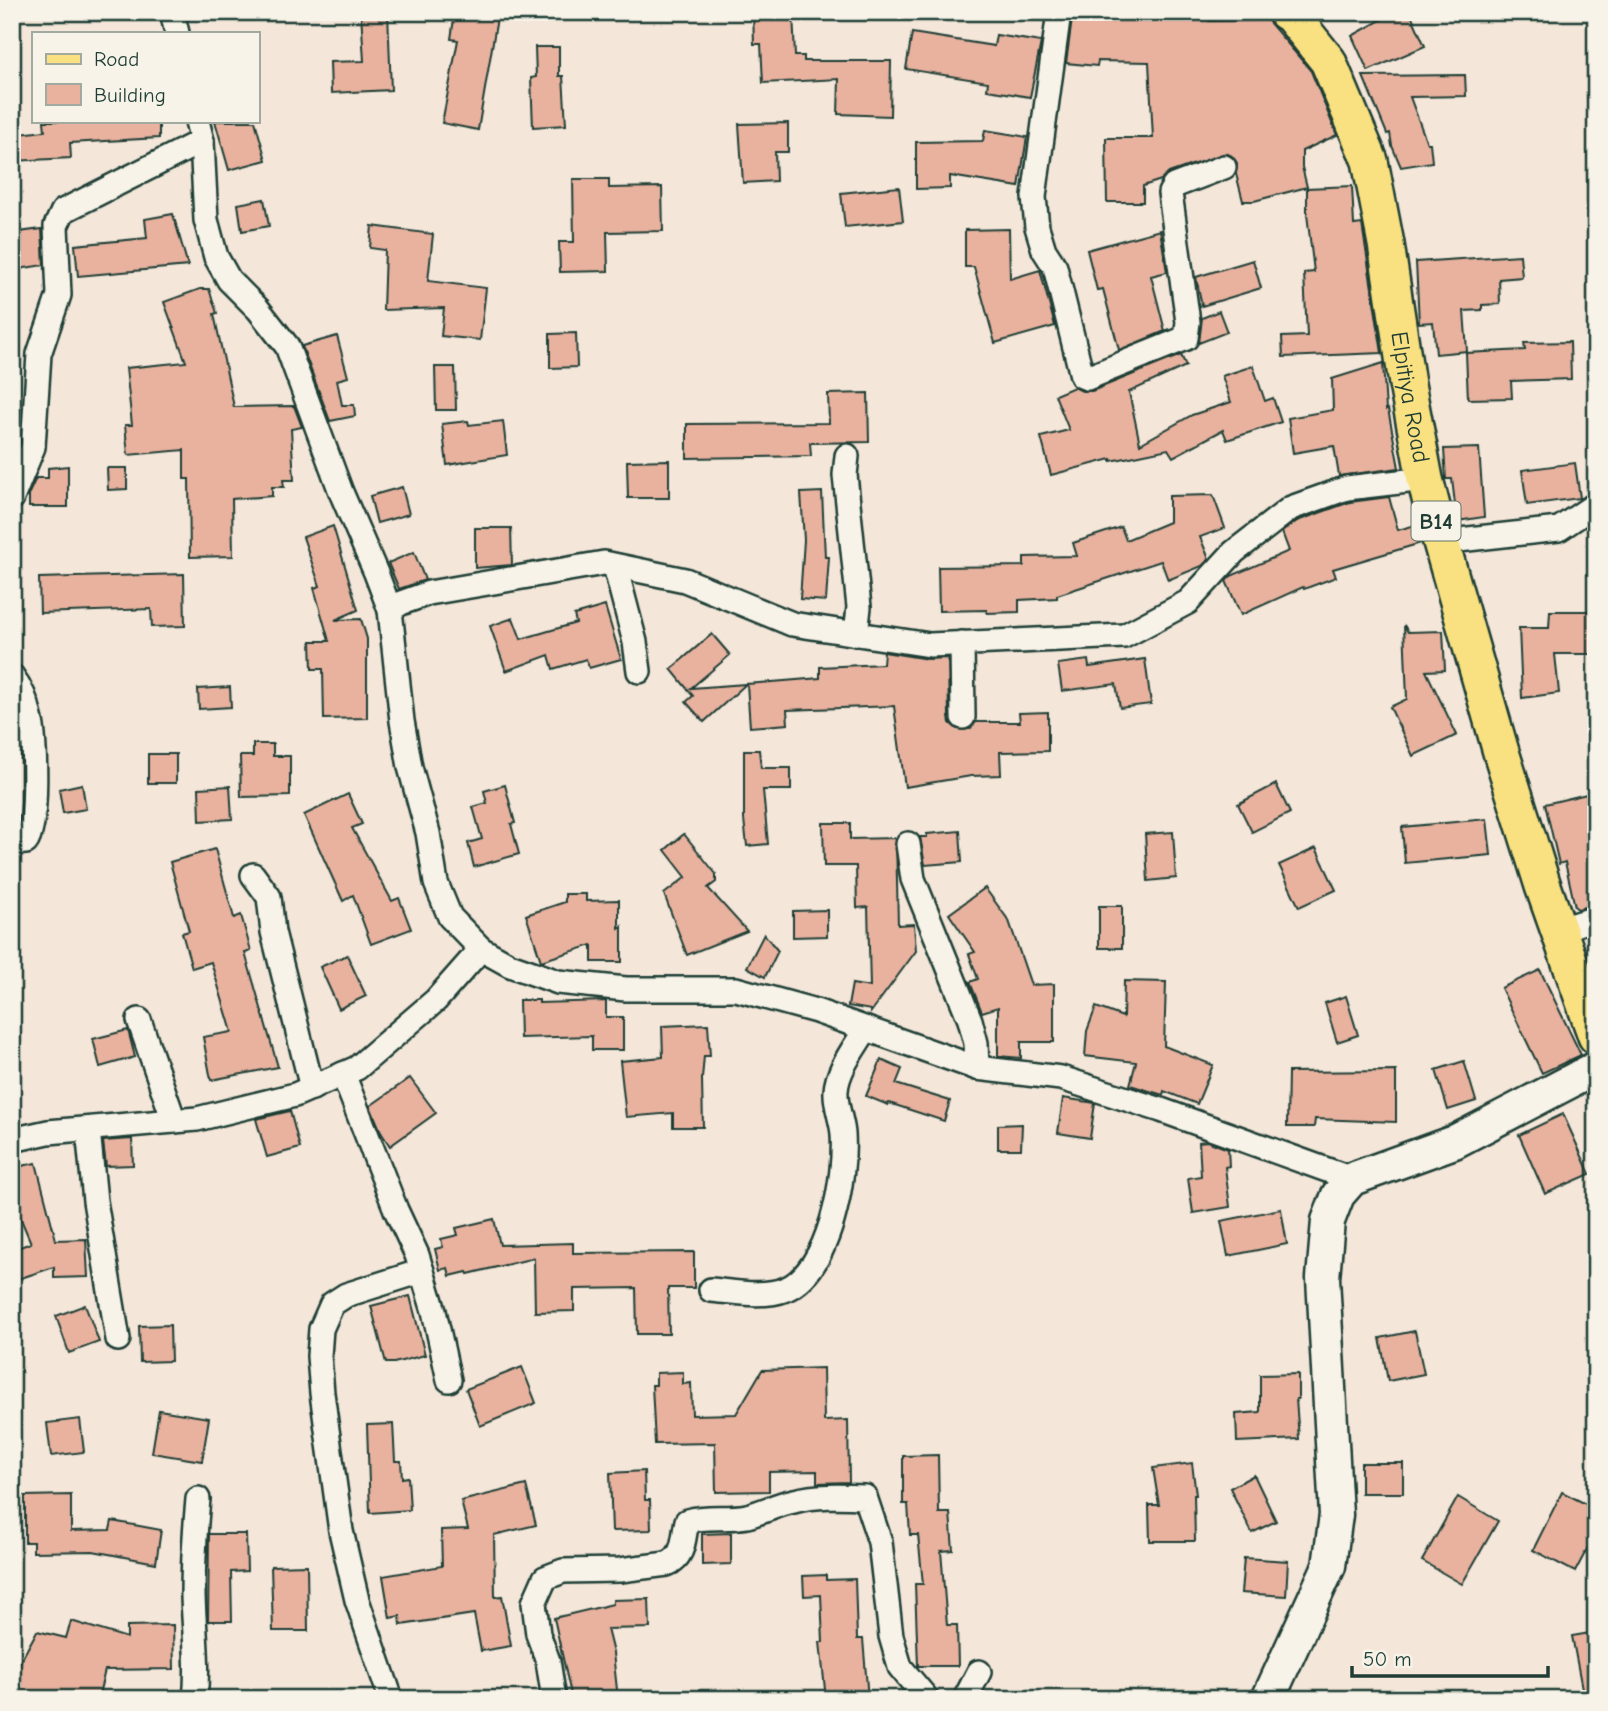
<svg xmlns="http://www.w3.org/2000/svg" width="1608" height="1711" font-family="'Comic Neue',sans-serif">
<rect width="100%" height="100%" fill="#f4e6d9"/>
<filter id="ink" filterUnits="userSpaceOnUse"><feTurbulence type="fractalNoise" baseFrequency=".0143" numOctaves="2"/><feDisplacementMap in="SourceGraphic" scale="14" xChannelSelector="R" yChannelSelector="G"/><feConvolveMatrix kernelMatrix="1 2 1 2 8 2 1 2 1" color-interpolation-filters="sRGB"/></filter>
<g filter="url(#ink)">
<g fill="#e9b29f" stroke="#1f3d34" stroke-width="2">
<path d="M361 12H388L391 90 331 93 330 62 364 61Z"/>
<path d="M455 12H468L497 18 478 130 442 123 458 40 451 39Z"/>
<path d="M753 12H793L795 56H804V61H891L890 116 838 114 839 79 763 83 761 44H754Z"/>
<path d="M1073 12H1210L1209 21 1264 20 1267 17 1269 22 1311 71 1337 135 1302 151V167L1307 187 1254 201H1243L1236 174 1237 163 1232 156 1226 153 1169 173 1161 180 1143 186V202H1107L1106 138H1153L1149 62 1098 61 1097 66 1066 63Z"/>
<path d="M1376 12H1410L1425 46 1368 71 1352 36 1381 20Z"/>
<path d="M912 33 994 46 996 35 1041 42 1030 97 987 90 988 82 906 69Z"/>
<path d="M535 47H559V76H563L566 125 533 127 531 78 536 77Z"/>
<path d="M1465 75 1466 96 1410 97 1427 143H1430L1432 162 1401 167 1392 146 1390 133 1387 134 1363 76Z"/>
<path d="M44 121H159V138L70 143 71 158 12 161V135L45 131Z"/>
<path d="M215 121H255L266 160 229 170Z"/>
<path d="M788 123V152H775L776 181 743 183 739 124Z"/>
<path d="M985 130 1027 137 1019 187 950 176V188L916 189V142L983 141Z"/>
<path d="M573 179H609V188L662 187 663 231 607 232 608 271 560 272 559 242H574Z"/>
<path d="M1352 186 1354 225 1362 224 1382 353 1283 357 1282 337 1307 336 1304 273 1314 272 1307 214V188Z"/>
<path d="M899 187 903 221 845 227 841 193Z"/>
<path d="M264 199 269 226 242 231 238 204Z"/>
<path d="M173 214 188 266 78 276 75 245 147 238 145 219Z"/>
<path d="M372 226 433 234 428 281 486 288 480 340 441 336 444 308 383 310 385 250 370 248Z"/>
<path d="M42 229 44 265 12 270V233Z"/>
<path d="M1009 229 1010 279 1040 270 1055 326 995 343 974 267H965V230Z"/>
<path d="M1160 230 1167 272 1151 276 1165 331 1170 329 1119 350 1103 289 1097 290 1087 250Z"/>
<path d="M1520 255 1522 277 1499 279 1500 304 1482 305V310L1464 311 1467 351 1436 354 1433 322 1419 323 1416 262Z"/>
<path d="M1253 260 1261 288 1202 306 1196 277Z"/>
<path d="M200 289H209L217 313 214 314 234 407 294 406 302 427 291 429 294 480H283L284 487H272V496L232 499 233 556 190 557 189 479H184V450L128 455 125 425H132L126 368 186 362 164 302Z"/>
<path d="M1219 311 1227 332 1199 343 1202 318Z"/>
<path d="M576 333 577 367 550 368V334Z"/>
<path d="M337 336 348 377 337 380 342 405H354L355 416 330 421 302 346Z"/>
<path d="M1570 342 1571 379 1511 381 1512 398 1468 399 1466 353 1525 350 1524 343Z"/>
<path d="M1181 355 1186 366 1129 392 1140 444 1192 415 1231 402 1222 376 1253 366 1265 401 1273 398 1281 422 1227 440 1223 430 1173 457 1168 449 1111 461V459L1051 475 1041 437 1069 430 1055 395 1074 387 1082 391H1092Z"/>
<path d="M1383 363 1386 410 1388 409 1399 468 1339 476 1334 446 1293 453 1288 418 1333 410 1332 379Z"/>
<path d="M435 367H455L456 410H436Z"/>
<path d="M868 393 869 442 810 443 811 456 687 458V424L829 423 828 394Z"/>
<path d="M468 421 469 425 503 421 507 455 447 465 442 424Z"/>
<path d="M1479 448 1484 517 1457 521 1452 479H1446L1444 449Z"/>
<path d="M669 460V498H628L627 461Z"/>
<path d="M1575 463 1580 498 1527 505 1522 470Z"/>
<path d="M68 466V507H29V493L36 478H48V468Z"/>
<path d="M107 468H127V489L108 490Z"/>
<path d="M402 487 409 514 377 523 370 496Z"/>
<path d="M822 492 825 557H829L826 601 800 599 804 540 801 493Z"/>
<path d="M1213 495 1225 528 1200 537 1209 559 1202 566 1168 580 1161 561 1057 595V598L1019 600V612L987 613V610L939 611 938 567 1024 566V557L1077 556 1073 543 1121 527 1126 540 1169 522V496Z"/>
<path d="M1389 497 1398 530 1416 525 1421 543 1333 569 1336 577 1304 589 1303 587 1241 615 1226 581 1231 576 1289 551 1282 532 1297 521 1350 502Z"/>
<path d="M333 526 358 610 335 620 361 619 367 639V718L324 719 323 669H312L311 641H329L314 588 320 586 303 537Z"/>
<path d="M475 528H511L512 565 475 568Z"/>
<path d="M414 552 425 580 399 589 388 563Z"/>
<path d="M184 574 185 626 152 627 151 609 40 613 39 578Z"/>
<path d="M605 606 621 659 589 668 586 659 553 669 549 655 506 671 490 626 513 618 521 639 576 623 574 615Z"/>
<path d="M1550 611H1596V654H1555L1559 693 1522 698 1519 628H1549Z"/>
<path d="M1404 625 1408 632 1443 631 1445 670 1426 671 1457 735 1413 756 1390 707 1407 699Z"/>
<path d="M712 634 730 655 691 688 746 684 704 722 686 702 693 696 671 669Z"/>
<path d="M884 652 928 659 948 658 949 717 950 723 957 729H970L976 722H1020L1019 713 1048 712V751L1000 752 1001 775 971 776 905 787 894 706 787 710 788 724 750 727 747 684 820 678V667L883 664Z"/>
<path d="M1145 659 1151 704 1120 708 1116 684 1062 691 1058 664 1088 660 1089 667Z"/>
<path d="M230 687 231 707 199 709 198 689Z"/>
<path d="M253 744H273V756H290V796L241 797 240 756H253Z"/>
<path d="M744 750H759L761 768H791V790H763L768 844 747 846 744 819Z"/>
<rect x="148" y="754" width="28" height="29"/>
<path d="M82 784 86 809 63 813 59 789Z"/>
<path d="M1276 784 1290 813 1252 832 1238 804Z"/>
<path d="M505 785 515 823 511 824 519 854 474 867 468 843 482 839 473 807 487 803 484 791Z"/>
<path d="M230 786 232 819 200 821 199 788Z"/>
<path d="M1591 793 1596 814V904L1578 909 1575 907 1565 862 1559 864 1545 804Z"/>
<path d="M348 794 362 824 352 828 392 901 399 898 411 929 371 944 353 895 343 901 304 815Z"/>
<path d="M1487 819 1491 855 1405 863 1402 827Z"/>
<path d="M823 823H850V839L896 838 898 925 914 924 916 951 871 1012V1010L848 1006 852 984 870 987 868 907 857 908 856 866H824Z"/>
<path d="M960 831 962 862 925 865 920 837H927V834Z"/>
<path d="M1173 832 1176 878 1148 881 1145 834Z"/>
<path d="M684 834 716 874V882L708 888 747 931 687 955 664 894 686 877 665 850Z"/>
<path d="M1316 848 1336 890 1299 907 1279 865Z"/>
<path d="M215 849 234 918 241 915 251 951 245 953 278 1067 211 1080 203 1037 232 1032 211 962 192 968 182 933 189 931 170 862Z"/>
<path d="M985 888 1009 921 1031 985 1054 984V1042H1021V1058L998 1056V1007L982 1012 970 982 978 979 969 954 975 952 949 914Z"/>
<path d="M565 894H586V901L619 900V928L622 926V962H592V945L541 961 526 915 565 902Z"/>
<rect x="1099" y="906" width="23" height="42"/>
<path d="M827 910V936L793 937V911Z"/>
<path d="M764 934 778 951 765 977 747 967Z"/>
<path d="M347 955 366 996 339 1009 320 967Z"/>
<path d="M1540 970 1581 1055 1542 1073 1501 988Z"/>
<path d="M1124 981 1166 982 1164 1046 1213 1065 1197 1104 1164 1091 1163 1095 1130 1085 1136 1062 1085 1056 1087 1031 1096 1007 1123 1017Z"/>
<path d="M1346 996 1358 1035 1337 1042 1325 1003Z"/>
<path d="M519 1000H539V1003L606 1001V1017H623V1050H592V1036L520 1038Z"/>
<path d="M708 1024 710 1056H704L702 1079 703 1127H673V1113L626 1117 620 1061 663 1057 662 1026Z"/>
<path d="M128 1030 135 1057 100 1067 93 1039Z"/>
<path d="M881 1060 902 1069 896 1084 950 1101 944 1121 889 1103 888 1105 866 1096Z"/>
<path d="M1464 1061 1476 1101 1448 1110 1436 1070Z"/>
<path d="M1396 1071V1122L1315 1119 1314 1127H1287L1288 1072Z"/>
<path d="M410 1078 436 1113 390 1146 382 1134 370 1106Z"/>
<path d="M1063 1098 1095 1103 1090 1138 1058 1133Z"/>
<path d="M290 1111 300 1148 267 1157 256 1119Z"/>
<path d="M1563 1114 1590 1174 1545 1194 1519 1135Z"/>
<path d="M1022 1124 1021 1149H998V1125Z"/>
<path d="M132 1139 133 1165 106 1166 103 1141Z"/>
<path d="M1207 1141 1228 1149 1229 1166 1225 1167 1230 1207 1193 1213 1188 1178 1201 1176 1199 1142Z"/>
<path d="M36 1163 56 1240 86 1239 88 1277 54 1278V1267L12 1281V1250L31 1243 12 1198V1168Z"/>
<path d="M1281 1209 1287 1244 1228 1256 1221 1221Z"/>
<path d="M494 1219 500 1245 573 1243V1253L694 1252V1288H668L669 1334H637L636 1288 574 1289V1311L535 1312 534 1258 468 1274 467 1272 450 1276 448 1268 440 1270 435 1249 443 1247 441 1239 458 1235 456 1228Z"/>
<path d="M410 1296 425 1355 394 1363H386L371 1306Z"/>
<path d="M85 1305 99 1342 69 1353 56 1316Z"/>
<path d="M170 1325 171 1361 140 1362 139 1326Z"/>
<path d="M1415 1331 1424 1374 1388 1381 1380 1338Z"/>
<path d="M522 1367 536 1403 480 1426 466 1389Z"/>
<path d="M823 1368 824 1421 848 1420 849 1482 817 1483V1471L769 1472V1491L716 1492 715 1443 655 1444 652 1385H656V1373L683 1372V1384L691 1383 692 1415 736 1414 762 1370Z"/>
<path d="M1298 1374V1399H1296L1299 1439 1237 1442 1236 1414 1260 1412V1375Z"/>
<path d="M159 1410 209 1418 202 1461 152 1453Z"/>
<path d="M80 1419 84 1452 51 1456 47 1423Z"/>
<path d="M393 1424 395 1461H401L402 1478 408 1477 410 1510 370 1513 367 1425Z"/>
<path d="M938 1455 939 1513H950L953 1550 941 1551 947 1625H957L958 1666H918L915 1584H923L918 1535H910L908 1504H903V1456Z"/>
<path d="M1192 1463 1196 1495H1194L1195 1541H1150L1149 1505H1159L1153 1468Z"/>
<rect x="1361" y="1463" width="42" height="30"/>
<path d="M644 1471 645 1500H650L651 1530 612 1531 610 1473Z"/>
<path d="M1254 1475 1276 1521 1252 1533 1230 1488Z"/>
<path d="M526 1485 536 1525 494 1535 495 1597 502 1596 511 1646 481 1651 474 1614 401 1625 400 1616 390 1618 383 1576 442 1566 441 1530 468 1529 461 1501Z"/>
<path d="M1562 1492 1596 1509V1532L1575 1572 1533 1550Z"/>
<path d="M71 1495V1531L110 1530 112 1521 161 1530 156 1563 93 1551 33 1552V1542H25V1496Z"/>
<path d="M1458 1497 1498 1521 1462 1584 1422 1561Z"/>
<path d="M731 1533V1564L702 1565V1534Z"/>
<path d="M209 1534H246L247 1571 231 1572 232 1621H208Z"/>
<path d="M1244 1558 1288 1561 1286 1596 1241 1593Z"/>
<path d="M307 1565 308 1631H273L271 1566Z"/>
<path d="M826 1575V1580L855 1579 857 1639H863L868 1699H826L820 1642H823L821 1595 804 1596 803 1576Z"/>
<path d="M649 1599 650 1628 607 1629 613 1653 618 1699H572L554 1618 613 1604V1600Z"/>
<path d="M71 1621 127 1638V1626L173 1625 174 1669 105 1670 98 1699H12V1677L37 1631 66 1638Z"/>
<path d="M1596 1632V1699H1584L1572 1636Z"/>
</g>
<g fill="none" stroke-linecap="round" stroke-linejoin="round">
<defs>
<g id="street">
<path d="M172 12 177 33"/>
<path d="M1059 12 1034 197 1037 227 1044 250 1055 267 1082 376 1087 378 1186 338 1188 322 1170 193 1174 186 1224 167"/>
<path d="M197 121 202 141 206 220 216 257 229 280 258 309 287 346 341 492 376 573 390 610 402 721 410 767 428 833 436 883 450 917 481 949 510 965 558 982 626 989H736L816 1011 977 1068 1061 1078 1161 1110 1352 1179"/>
<path d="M847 456 845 475 859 607 856 634"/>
<path d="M12 498 33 447 39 354 59 295 56 226 63 211 202 141"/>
<path d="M1441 542 1559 529 1596 504"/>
<path d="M615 566 635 642 639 671"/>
<path d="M390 610 401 603 429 593 604 563 685 580 792 624 930 645 1124 636 1188 602 1234 552 1291 508 1347 488 1425 479"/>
<path d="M962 643 963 717"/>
<path d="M12 676C21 688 27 702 30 717 36 736 38 828 26 842L12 843"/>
<path d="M908 844 913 879 970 1020 976 1043 977 1068"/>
<path d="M253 875 269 897 273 932 312 1088"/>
<path d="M1558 930 1596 918"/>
<path d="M139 1020 174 1121"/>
<path d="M343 1074 396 1210 417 1255 434 1311 449 1380"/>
<path d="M88 1129 95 1201 118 1339"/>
<path d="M12 1140 48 1132 197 1119 295 1095 357 1068 436 1000 481 949"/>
<path d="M711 1290C734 1292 764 1298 786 1289 830 1270 846 1177 843 1134 842 1120 835 1105 836 1091 837 1070 855 1047 866 1029"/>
<path d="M195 1699C199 1664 194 1631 193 1596 193 1564 195 1531 198 1499"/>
<path d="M391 1699 357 1600 341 1531 322 1393 319 1356 321 1329 332 1304 346 1295 422 1271"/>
<path d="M554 1699 548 1661 538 1634 534 1603 545 1578 563 1571 620 1570 667 1564C685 1557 683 1538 687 1521 706 1515 727 1520 747 1516 763 1512 778 1504 794 1501 816 1495 842 1496 865 1497L880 1542 891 1636 900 1667 927 1699"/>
<path d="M965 1699 979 1672"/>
</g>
<path id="secondary" d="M1268 1699 1329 1566 1336 1515 1323 1278 1328 1221 1338 1195 1352 1179 1454 1142 1596 1068"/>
<g id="primary">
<path id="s1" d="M1286 12 1291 15 1328 61 1370 161 1386 244 1407 384 1425 479 1441 542 1501 752 1543 886 1596 1036"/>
</g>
</defs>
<use href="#street" stroke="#1f3d34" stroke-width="28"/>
<use href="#secondary" stroke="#1f3d34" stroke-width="37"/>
<use href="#primary" stroke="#1f3d34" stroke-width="40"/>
<use href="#street" stroke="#f7f3e8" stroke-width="23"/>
<use href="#secondary" stroke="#f7f3e8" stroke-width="32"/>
<use href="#primary" stroke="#f9e181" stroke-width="35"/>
</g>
</g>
<g text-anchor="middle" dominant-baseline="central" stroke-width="5" stroke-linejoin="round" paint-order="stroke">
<rect fill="#f7f3e8" stroke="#60746a" stroke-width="2" x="1411.5" y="501.5" width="49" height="39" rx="5"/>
<g font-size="23" font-weight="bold" fill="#1f3d34">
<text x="1436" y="521">B14</text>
</g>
<g font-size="24" fill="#1f3d34" stroke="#f7f3e8">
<text stroke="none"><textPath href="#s1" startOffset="413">Elpitiya Road</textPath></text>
</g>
</g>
<rect width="1608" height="1711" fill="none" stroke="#f7f3e8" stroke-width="42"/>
<rect x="21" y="21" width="1566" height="1669" fill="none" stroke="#1f3d34" stroke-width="2.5" filter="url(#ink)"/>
<rect x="32" y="32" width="228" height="91" fill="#f7f3e8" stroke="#a1aaa0" stroke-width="2"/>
<rect x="46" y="54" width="35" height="10" fill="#f9e181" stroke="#a1aaa0" stroke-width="2"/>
<text x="94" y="66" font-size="21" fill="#1f3d34">Road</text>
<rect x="46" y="84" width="35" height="21" fill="#e9b29f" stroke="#a1aaa0" stroke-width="2"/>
<text x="94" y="102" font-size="21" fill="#1f3d34">Building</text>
<path d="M1352 1666v10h196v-10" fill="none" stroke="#1f3d34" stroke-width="3.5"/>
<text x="1363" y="1666" font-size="21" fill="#1f3d34" stroke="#f7f3e8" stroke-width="5" paint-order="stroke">50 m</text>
</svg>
